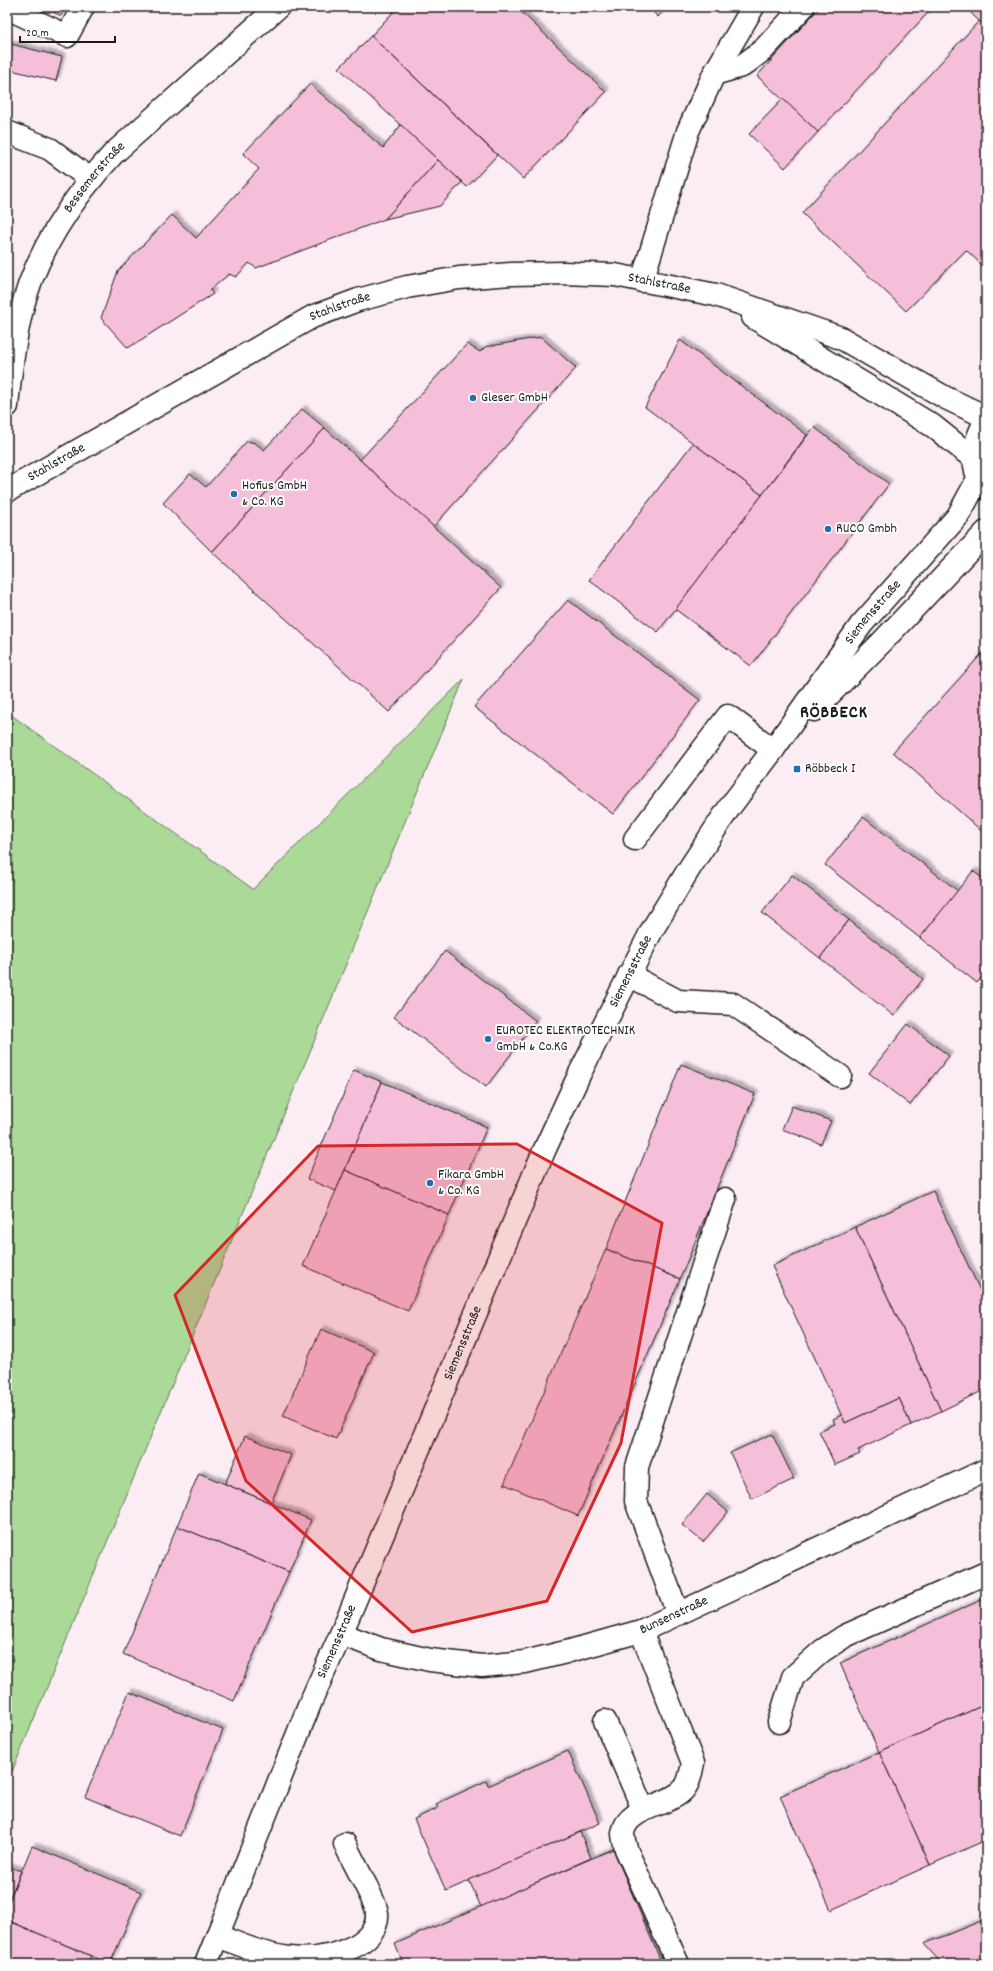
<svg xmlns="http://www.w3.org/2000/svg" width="993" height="1971" font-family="Dekko,sans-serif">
<defs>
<filter id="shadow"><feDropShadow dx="3.5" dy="-3.5" stdDeviation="1" flood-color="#0004"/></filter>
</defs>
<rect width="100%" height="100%" fill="#fff"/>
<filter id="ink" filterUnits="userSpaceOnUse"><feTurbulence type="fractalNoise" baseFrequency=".025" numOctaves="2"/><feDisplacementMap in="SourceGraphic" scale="8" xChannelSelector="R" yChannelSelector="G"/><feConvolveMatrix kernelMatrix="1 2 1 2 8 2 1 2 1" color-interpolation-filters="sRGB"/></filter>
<g filter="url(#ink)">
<path fill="#fcecf4" d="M7 7H986V1964H7V1784L463 680 253 889 7 712Z"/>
<path fill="#aad998" stroke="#637a5a" d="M464 679 7 1784V712L253 889Z"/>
<g fill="#f5bfd9" stroke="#1c1c1c" filter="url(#shadow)">
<path d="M43 7H66L61 16Z"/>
<path d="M398 7H516L606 92 523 179 371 36Z"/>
<path d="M648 7H667L658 17Z"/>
<path d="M820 7H933L818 132 757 76Z"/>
<path d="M965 7H986V27L979 21Z"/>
<path d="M979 21 986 27V269L966 250 906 311 802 213Z"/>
<path d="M371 36 497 155 467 187 339 68Z"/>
<path d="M7 43 62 57 56 81 7 69Z"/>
<path d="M310 84 383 148 401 125 438 160 385 219 256 268 249 263 236 277 229 274 210 290 213 294 128 348 101 318 118 271 172 215 196 238 259 169 243 154Z"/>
<path d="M783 99 818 132 785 168 749 134Z"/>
<path d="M438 160 462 182 440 206 385 219Z"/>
<path d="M541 337 576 368 433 527 360 460 467 344 480 352 485 347Z"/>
<path d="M680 340 807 435 762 495 645 407Z"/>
<path d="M302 409 325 428 212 552 163 503 190 474 206 487 247 441 255 443 264 450Z"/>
<path d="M814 427 889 484 751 666 675 609Z"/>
<path d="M325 428 501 588 389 712 212 552Z"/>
<path d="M693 443 762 495 658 632 589 580Z"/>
<path d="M568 600 700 700 613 814 474 707Z"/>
<path d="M986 649V835L893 752Z"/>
<path d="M863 817 958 891 920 938 825 865Z"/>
<path d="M973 871 986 881V971L977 983 920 938Z"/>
<path d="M792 875 849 920 820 958 762 913Z"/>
<path d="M849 920 923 979 894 1016 820 958Z"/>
<path d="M445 951 536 1021 486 1087 394 1017Z"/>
<path d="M908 1024 949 1056 910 1105 869 1073Z"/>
<path d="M681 1064 755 1094 680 1279 606 1249Z"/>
<path d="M354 1070 382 1082 336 1191 307 1179Z"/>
<path d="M382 1082 487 1127 449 1215 345 1170Z"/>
<path d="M792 1106 831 1121 821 1144 782 1129Z"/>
<path d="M986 1156V1201L984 1196Z"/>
<path d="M345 1170 449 1215 408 1311 303 1266Z"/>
<path d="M933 1191 986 1303V1389L941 1411 855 1227Z"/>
<path d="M855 1227 941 1411 911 1425 899 1398 845 1423 772 1266Z"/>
<path d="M606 1249 680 1279 578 1516 504 1484Z"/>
<path d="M321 1329 374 1352 336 1439 283 1416Z"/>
<path d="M899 1398 911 1425 858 1450 860 1454 835 1465 819 1431 835 1424 833 1419 842 1415 845 1423Z"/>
<path d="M772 1434 794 1479 752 1499 730 1453Z"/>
<path d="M245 1436 291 1455 271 1503 225 1484Z"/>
<path d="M199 1473 311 1520 289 1572 177 1526Z"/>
<path d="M707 1494 728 1512 703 1542 682 1525Z"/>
<path d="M177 1526 289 1572 234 1701 123 1654Z"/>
<path d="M986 1598V1704L879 1752 840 1663Z"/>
<path d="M129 1692 223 1730 180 1836 85 1797Z"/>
<path d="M986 1704V1840L930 1865 879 1752Z"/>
<path d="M568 1751 600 1823 446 1891 414 1819 438 1808 436 1804 486 1781 488 1786Z"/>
<path d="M879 1752 930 1865 831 1910 780 1796Z"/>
<path d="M580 1832 591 1858 481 1907 469 1880Z"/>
<path d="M32 1846 141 1892 110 1964 7 1920V1905Z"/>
<path d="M613 1849 662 1964H403L395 1944Z"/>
<path d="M7 1866 21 1871 7 1905Z"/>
<path d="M986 1919V1964H942L924 1944Z"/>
<path d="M9 1921 91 1956 87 1964H7V1925Z"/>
</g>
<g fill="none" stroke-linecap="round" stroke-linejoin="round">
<defs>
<g id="minor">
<path d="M7 8 67 36 83 7"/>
<path d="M714 74 742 66 763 50 803 7"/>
<path d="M7 132 50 149 90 179"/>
<path d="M642 281 688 131 714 74 753 7"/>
<path d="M753 317 933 426 973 458"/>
<path id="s1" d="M7 406C10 375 14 343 21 313 35 253 73 197 114 153L278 7"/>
<path d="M976 471C971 450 977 438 986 419"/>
<path id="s2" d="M7 491 312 317 358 300 407 287 459 278 511 274 564 273 615 275 716 295 841 338 946 398 986 417"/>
<path d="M814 710 880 644 986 532"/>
<path d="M635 839 728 716 773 750"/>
<path d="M629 975 678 1001 733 1004 840 1076"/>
<path d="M678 1614 636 1501 637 1467 725 1199"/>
<path d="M641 1631 693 1763C691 1772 690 1782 684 1789 669 1807 627 1806 623 1833 623 1838 625 1844 626 1849L678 1964"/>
<path id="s3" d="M341 1634 381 1649 430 1660 482 1666 525 1662 566 1652 641 1631 986 1470"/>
<path d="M605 1721 643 1809"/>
<path d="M779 1722 793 1677 822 1651 845 1636 986 1573"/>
<path d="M218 1936C267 1956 308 1971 357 1945 369 1937 378 1928 377 1913 377 1904 350 1856 345 1844"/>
<path id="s4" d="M206 1964 311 1701 341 1634 544 1151 580 1073 652 930 689 869 729 808 773 750 861 625 958 516 978 479"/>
</g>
</defs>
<use href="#minor" stroke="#1c1c1c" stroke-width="25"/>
<use href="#minor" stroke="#fff" stroke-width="22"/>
</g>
</g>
<path fill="#d62828" fill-opacity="0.2" stroke="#d62828" stroke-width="3" stroke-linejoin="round" d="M517 1144 662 1223 621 1443 547 1601 412 1632 246 1481 175 1295 318 1146Z"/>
<g fill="#1f6fb2" stroke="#fff" stroke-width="1.5">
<circle cx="473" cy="398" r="4"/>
<circle cx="234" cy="494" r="4"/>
<circle cx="828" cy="529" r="4"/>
<rect x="793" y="765" width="8" height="8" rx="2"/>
<circle cx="488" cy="1039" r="4"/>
<circle cx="430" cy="1183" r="4"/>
</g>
<g text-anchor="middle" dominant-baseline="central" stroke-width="4" stroke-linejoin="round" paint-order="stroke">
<g font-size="14" fill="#1c1c1c" stroke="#fff">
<text stroke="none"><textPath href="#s1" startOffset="250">Bessemerstraße</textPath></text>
<text stroke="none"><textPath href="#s2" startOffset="705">Stahlstraße</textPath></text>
<text stroke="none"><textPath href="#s2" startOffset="381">Stahlstraße</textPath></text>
<text stroke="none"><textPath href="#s2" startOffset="57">Stahlstraße</textPath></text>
<text stroke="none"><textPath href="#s4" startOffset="1514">Siemensstraße</textPath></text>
<text stroke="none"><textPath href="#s4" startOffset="1080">Siemensstraße</textPath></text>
<text stroke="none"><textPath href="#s4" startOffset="672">Siemensstraße</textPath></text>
<text stroke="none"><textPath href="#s3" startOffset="345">Bunsenstraße</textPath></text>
<text stroke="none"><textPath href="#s4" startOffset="348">Siemensstraße</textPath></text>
</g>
<g font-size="14" fill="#1c1c1c" stroke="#fff" text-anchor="start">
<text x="481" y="398">Gleser GmbH</text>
<text x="242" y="486">Hofius GmbH<tspan x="242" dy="16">&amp; Co. KG</tspan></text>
<text x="836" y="529">RUCO Gmbh</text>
<text x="805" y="769">Röbbeck I</text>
<text x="496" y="1031">EUROTEC ELEKTROTECHNIK<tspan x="496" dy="16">GmbH &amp; Co.KG</tspan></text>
<text x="438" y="1175">Fikara GmbH<tspan x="438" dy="16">&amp; Co. KG</tspan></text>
</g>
<g font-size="18" font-weight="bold" letter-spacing="1" fill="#1c1c1c" stroke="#fff">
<text x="834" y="713">RÖBBECK</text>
</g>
</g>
<rect width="993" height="1971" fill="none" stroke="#fff" stroke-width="24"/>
<rect x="12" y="12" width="969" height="1947" fill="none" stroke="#1c1c1c" stroke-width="1.5" filter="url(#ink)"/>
<path d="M20 36v6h95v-6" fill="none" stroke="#1c1c1c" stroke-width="2"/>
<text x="26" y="36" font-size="12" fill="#1c1c1c" stroke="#ffffff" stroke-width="3" paint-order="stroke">20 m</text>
</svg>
